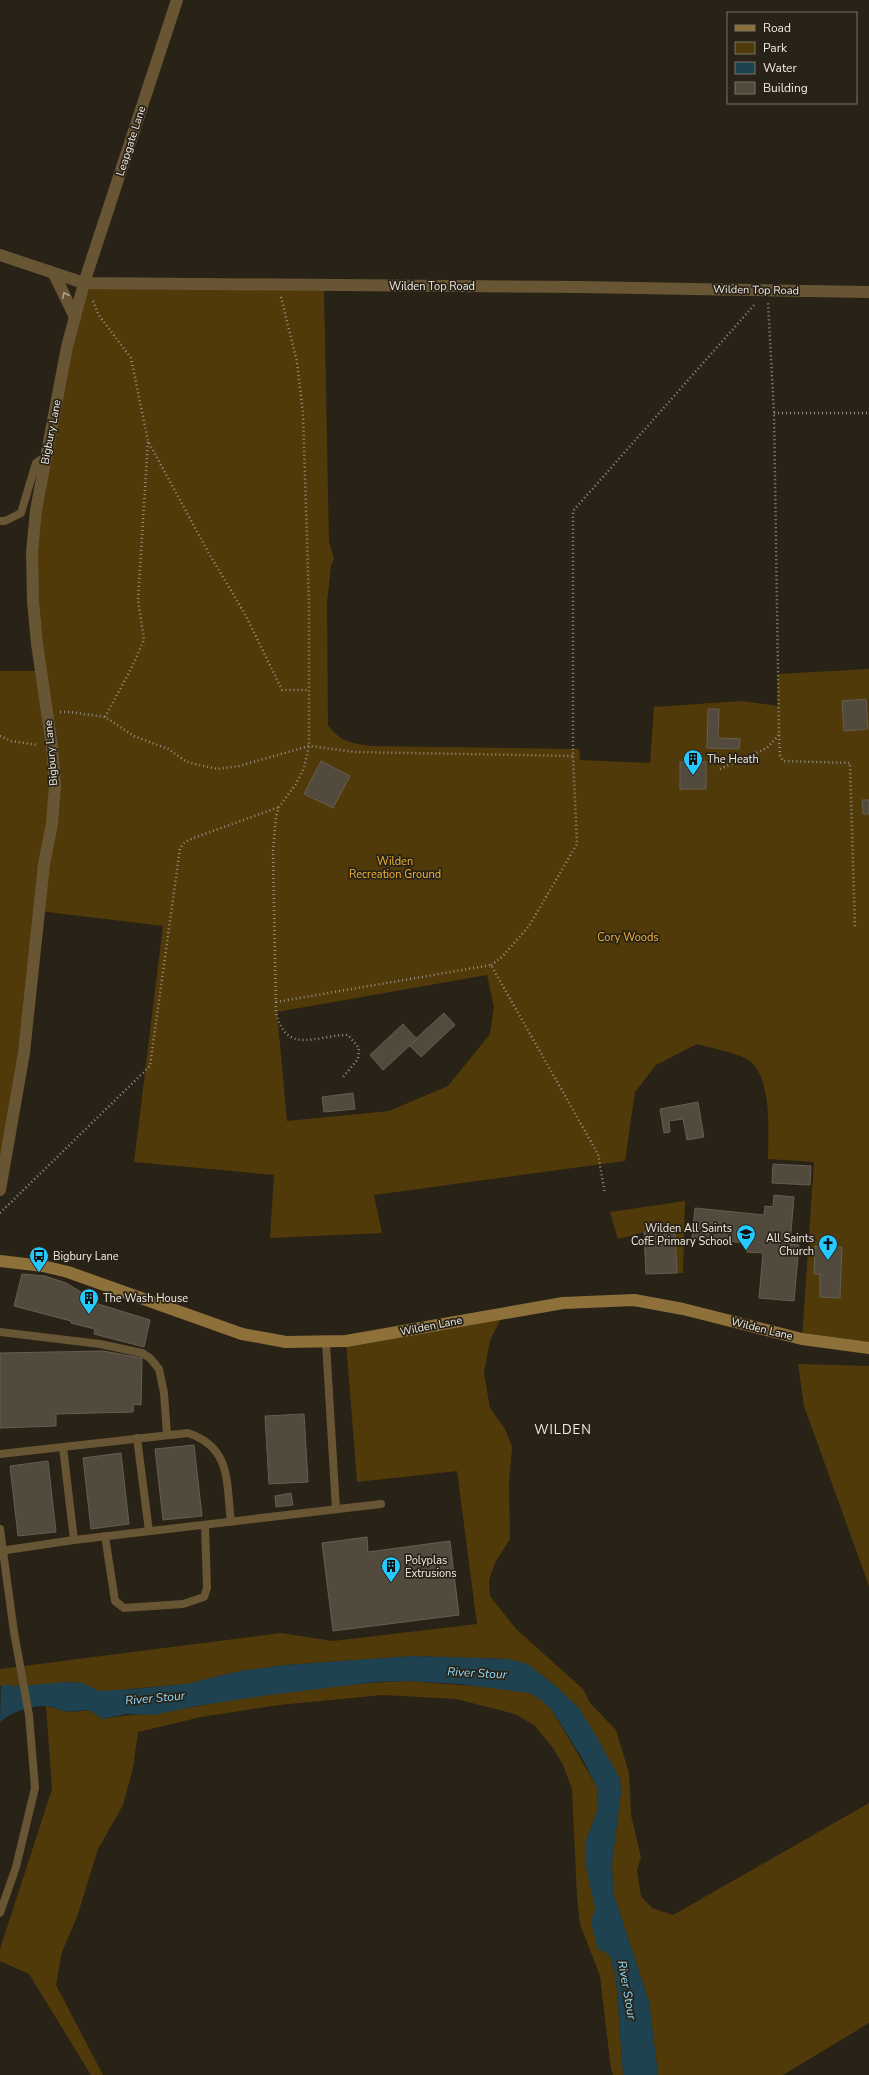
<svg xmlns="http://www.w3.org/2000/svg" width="869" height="2075" font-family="'Nunito Sans',sans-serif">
<rect width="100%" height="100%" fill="#292216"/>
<g fill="#513a0a" fill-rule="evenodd">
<path d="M84 283 324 290 329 542 334 558 331 566 327 602 328 725C339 741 351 743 370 746L579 749 580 760 650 763 654 707 741 701 778 706V674L869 669V1348L802 1339 814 1162 768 1159C768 1132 773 1075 747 1059 739 1054 708 1047 697 1044L656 1065 635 1092 625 1161 374 1195 382 1233 270 1238 274 1175 134 1162 163 926 39 911 31 995 0 1156V671H40L32 552ZM487 975 494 1007 490 1034 448 1086 389 1111 287 1121 277 1012Z"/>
<path d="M685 1201 683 1273H677L675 1231 644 1232 618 1239 610 1212Z"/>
<path d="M504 1313 490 1340 484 1373 490 1408 505 1429 512 1447 509 1482 510 1539 495 1563 489 1580 490 1596 516 1629 583 1689 590 1703 616 1730 629 1773 631 1815 641 1857 637 1870 641 1896 652 1908 673 1915 869 1803V2023L783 2075H658L649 2002 613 1892 612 1862 621 1792 620 1779 579 1708 558 1688 537 1671 509 1659 412 1656 285 1665 240 1671 186 1684 108 1691H99L82 1683 65 1682 32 1686H0V1669L281 1633 333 1641 477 1624 457 1471 357 1482 346 1341Z"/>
<path d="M798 1364 869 1366V1586L804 1406Z"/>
<path d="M406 1681 512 1689 529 1693 541 1700 552 1710 597 1787 598 1809 585 1843V1863L596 1908 591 1923 604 1951 610 1956 616 1978 623 2075H613L611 2069 600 1976 580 1924 577 1896 572 1789 563 1765 553 1748 534 1725 515 1714 456 1699 382 1695 279 1705 201 1717 138 1732 133 1768 123 1805 98 1849 77 1917 62 1952 56 1985 103 2075H91L29 1974 0 1961V1949L52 1789 46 1706C52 1707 58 1710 64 1711 82 1715 84 1703 102 1719 127 1714 152 1715 177 1710 184 1709 191 1707 198 1706 266 1694 337 1684 406 1681Z"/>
</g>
<path fill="#1e4250" d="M412 1656 509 1659 528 1664 558 1688 579 1708 592 1729 620 1779 621 1792 612 1862 613 1892 649 2002 658 2075H623L616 1978 610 1956 604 1951 598 1950 591 1923 595 1908 585 1863V1843L598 1809 597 1787 583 1760 552 1710 541 1700 529 1693 460 1684 406 1681 376 1682 269 1695 196 1706 154 1715 126 1714 102 1719C84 1703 82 1714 64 1711 58 1710 53 1706 46 1706 31 1705 11 1712 0 1722L1 1685 20 1686 64 1682 82 1683 99 1691 133 1689 186 1684 240 1671 285 1665Z"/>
<g fill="#514a3d" stroke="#665e51">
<path d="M866 699 868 729 844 731 842 701Z"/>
<path d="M708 709H719L718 738 740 739 739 749 707 748Z"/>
<path d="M321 761 350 776 333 808 304 794Z"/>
<rect x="680" y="762" width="26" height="27"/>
<path d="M862 800H869V814H863Z"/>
<path d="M444 1013 455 1025 421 1057 409 1045Z"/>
<path d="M403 1024 417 1039 383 1070 370 1055Z"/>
<path d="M353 1093 355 1109 324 1112 322 1097Z"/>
<path d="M698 1102 704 1137 687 1140 683 1119 669 1121 670 1132 664 1133 660 1109Z"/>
<path d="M773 1164 811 1166 810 1185 772 1183Z"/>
<path d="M774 1195 794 1197 790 1244 799 1245 794 1301 759 1298 763 1253 747 1252 748 1243 692 1238 695 1208 764 1215 765 1206 773 1207Z"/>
<path d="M675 1230 677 1273 646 1274 644 1232Z"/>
<path d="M815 1246 842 1247 840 1298 820 1297V1274H814Z"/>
<path d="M22 1274 45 1276 66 1283 81 1292 79 1298 150 1320 144 1347 94 1334 95 1329 71 1323V1321L14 1306Z"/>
<path d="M103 1351 142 1358 141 1405 134 1404 133 1412 56 1414V1426L0 1428V1353Z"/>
<path d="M304 1414 308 1482 269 1484 265 1416Z"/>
<path d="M194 1445 202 1516 163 1520 155 1449Z"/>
<path d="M121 1453 129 1524 91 1529 83 1458Z"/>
<path d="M48 1461 56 1532 18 1536 10 1466Z"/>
<path d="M291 1493 293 1505 276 1507 275 1496Z"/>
<path d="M367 1537 368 1552 450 1541 459 1615 333 1631 322 1543Z"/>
</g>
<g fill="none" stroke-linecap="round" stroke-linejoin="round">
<g stroke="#958f86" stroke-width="2.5" stroke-dasharray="1 3" stroke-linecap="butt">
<path d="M281 297 297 362 303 414 309 602V746L304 768 296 784 279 807 276 816 273 852 276 1012C286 1056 316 1035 348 1035L359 1048 358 1059 343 1077"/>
<path d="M93 301 98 314 131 358 148 441 207 550 246 616 282 690H309"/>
<path d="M774 413H869"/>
<path d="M60 712H70L105 717 134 736 168 749 187 762 217 769 239 766 309 746 356 752 573 756"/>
<path d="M105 717 131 669 144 640 138 600 148 441"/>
<path d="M779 735 780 755 783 761 850 763 855 928"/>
<path d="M0 736 11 741 38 745"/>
<path d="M720 769 767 748 779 735 774 413 768 302"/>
<path d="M491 965 502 957 529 926 577 844 573 756V511L755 304"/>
<path d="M276 1002 491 965 598 1154 605 1194"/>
<path d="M0 1213 150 1066 180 848 185 842 191 839 279 807"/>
</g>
<g stroke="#675534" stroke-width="8">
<path d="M0 521H5L21 513 36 463 46 456"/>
<path d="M0 1332 100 1344 142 1353 150 1358 159 1369 164 1393 167 1435"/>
<path d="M326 1343 336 1509"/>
<path d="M137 1438 149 1531"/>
<path d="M63 1447 74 1540"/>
<path d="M0 1454 188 1433C232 1448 226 1482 231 1522"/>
<path d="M0 1529 14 1632 29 1715 35 1788 16 1867 0 1913"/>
<path d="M105 1536 115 1601 124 1608 183 1604 204 1597 207 1588 205 1525"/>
<path d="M0 1551 74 1540 381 1504"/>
</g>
<g stroke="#675534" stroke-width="12">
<path d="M0 255 84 283 580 287 869 292"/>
<path d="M54 274 75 317"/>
<path d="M0 1190 24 1053 44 864 52 824 55 785 52 746 37 644 33 601 32 552 36 510 67 347 84 283 177 0"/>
</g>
<path stroke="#8e703a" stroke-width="12" d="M0 1261 43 1266 68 1272 242 1334 286 1342 346 1341 563 1303 634 1300 683 1309 802 1339 869 1348"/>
</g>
<defs><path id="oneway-chevron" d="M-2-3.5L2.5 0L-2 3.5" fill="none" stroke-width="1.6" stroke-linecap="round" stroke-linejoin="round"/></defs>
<use stroke="#aca08c" href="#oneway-chevron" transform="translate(65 295) rotate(-116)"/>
<defs>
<symbol id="building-pin" viewBox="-11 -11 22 30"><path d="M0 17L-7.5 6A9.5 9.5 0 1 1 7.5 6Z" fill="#25c9fe" stroke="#292216"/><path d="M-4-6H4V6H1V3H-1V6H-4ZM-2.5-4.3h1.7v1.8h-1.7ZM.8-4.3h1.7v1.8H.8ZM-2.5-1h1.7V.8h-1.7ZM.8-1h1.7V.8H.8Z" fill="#111"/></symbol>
<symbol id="school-pin" viewBox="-11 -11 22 30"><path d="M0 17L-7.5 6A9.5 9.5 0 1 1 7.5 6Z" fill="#25c9fe" stroke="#292216"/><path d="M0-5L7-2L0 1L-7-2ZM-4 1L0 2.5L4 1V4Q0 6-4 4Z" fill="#111"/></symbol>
<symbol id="church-pin" viewBox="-11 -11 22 30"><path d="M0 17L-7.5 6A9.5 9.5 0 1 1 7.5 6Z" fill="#25c9fe" stroke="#292216"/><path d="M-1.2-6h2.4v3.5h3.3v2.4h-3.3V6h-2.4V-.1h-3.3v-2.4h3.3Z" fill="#111"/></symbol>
<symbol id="bus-pin" viewBox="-11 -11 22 30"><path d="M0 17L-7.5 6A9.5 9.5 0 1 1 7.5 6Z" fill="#25c9fe" stroke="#292216"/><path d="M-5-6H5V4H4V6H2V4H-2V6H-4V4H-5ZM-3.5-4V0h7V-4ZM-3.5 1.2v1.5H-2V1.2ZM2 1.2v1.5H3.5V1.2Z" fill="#111"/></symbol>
</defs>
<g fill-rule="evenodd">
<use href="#building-pin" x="682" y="748" width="22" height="30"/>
<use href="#school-pin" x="735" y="1223" width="22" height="30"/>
<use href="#church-pin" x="817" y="1233" width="22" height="30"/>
<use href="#bus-pin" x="28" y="1245" width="22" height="30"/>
<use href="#building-pin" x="78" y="1287" width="22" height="30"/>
<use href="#building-pin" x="380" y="1555" width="22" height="30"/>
</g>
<g text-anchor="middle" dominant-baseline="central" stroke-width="3.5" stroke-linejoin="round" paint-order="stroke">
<g font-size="11" fill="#f1ece5" stroke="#292216">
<text transform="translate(131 141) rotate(-72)">Leapgate Lane</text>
<text x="432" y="286">Wilden Top Road</text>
<text transform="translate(756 290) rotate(1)">Wilden Top Road</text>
<text transform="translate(51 432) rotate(-79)">Bigbury Lane</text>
<text transform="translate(51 753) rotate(-95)">Bigbury Lane</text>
<text transform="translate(431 1326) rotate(-11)">Wilden Lane</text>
<text transform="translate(762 1329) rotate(14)">Wilden Lane</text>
</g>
<g font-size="11" fill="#f1ece5" stroke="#292216" text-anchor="start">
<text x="707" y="759">The Heath</text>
<text x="732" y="1228" text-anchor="end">Wilden All Saints<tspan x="732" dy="13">CofE Primary School</tspan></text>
<text x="814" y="1238" text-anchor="end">All Saints<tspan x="814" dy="13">Church</tspan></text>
<text x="53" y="1256">Bigbury Lane</text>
<text x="103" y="1298">The Wash House</text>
<text x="405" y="1560">Polyplas<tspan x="405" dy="13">Extrusions</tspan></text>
</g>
<g font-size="11" fill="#f0b336" stroke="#292216">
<text x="395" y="861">Wilden<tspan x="395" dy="13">Recreation Ground</tspan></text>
<text x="628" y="937">Cory Woods</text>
</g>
<g font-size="12" font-style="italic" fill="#8fddff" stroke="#292216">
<text transform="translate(477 1673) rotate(3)">River Stour</text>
<text transform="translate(155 1698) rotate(-5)">River Stour</text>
<text transform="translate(627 1990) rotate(80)">River Stour</text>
</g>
<g font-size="13" letter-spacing="1" fill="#f1ece5" stroke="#292216">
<text x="563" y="1430">WILDEN</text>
</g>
</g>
<rect x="727" y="12" width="130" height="92" fill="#292216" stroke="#797369"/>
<rect x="735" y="25" width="20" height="6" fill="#8e703a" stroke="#797369"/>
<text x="763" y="32" font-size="12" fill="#f1ece5">Road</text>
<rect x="735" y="42" width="20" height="12" fill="#513a0a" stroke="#797369"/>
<text x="763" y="52" font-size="12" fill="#f1ece5">Park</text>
<rect x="735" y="62" width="20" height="12" fill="#1e4250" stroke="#797369"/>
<text x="763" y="72" font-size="12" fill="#f1ece5">Water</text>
<rect x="735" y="82" width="20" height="12" fill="#514a3d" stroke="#797369"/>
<text x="763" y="92" font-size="12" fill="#f1ece5">Building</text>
</svg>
